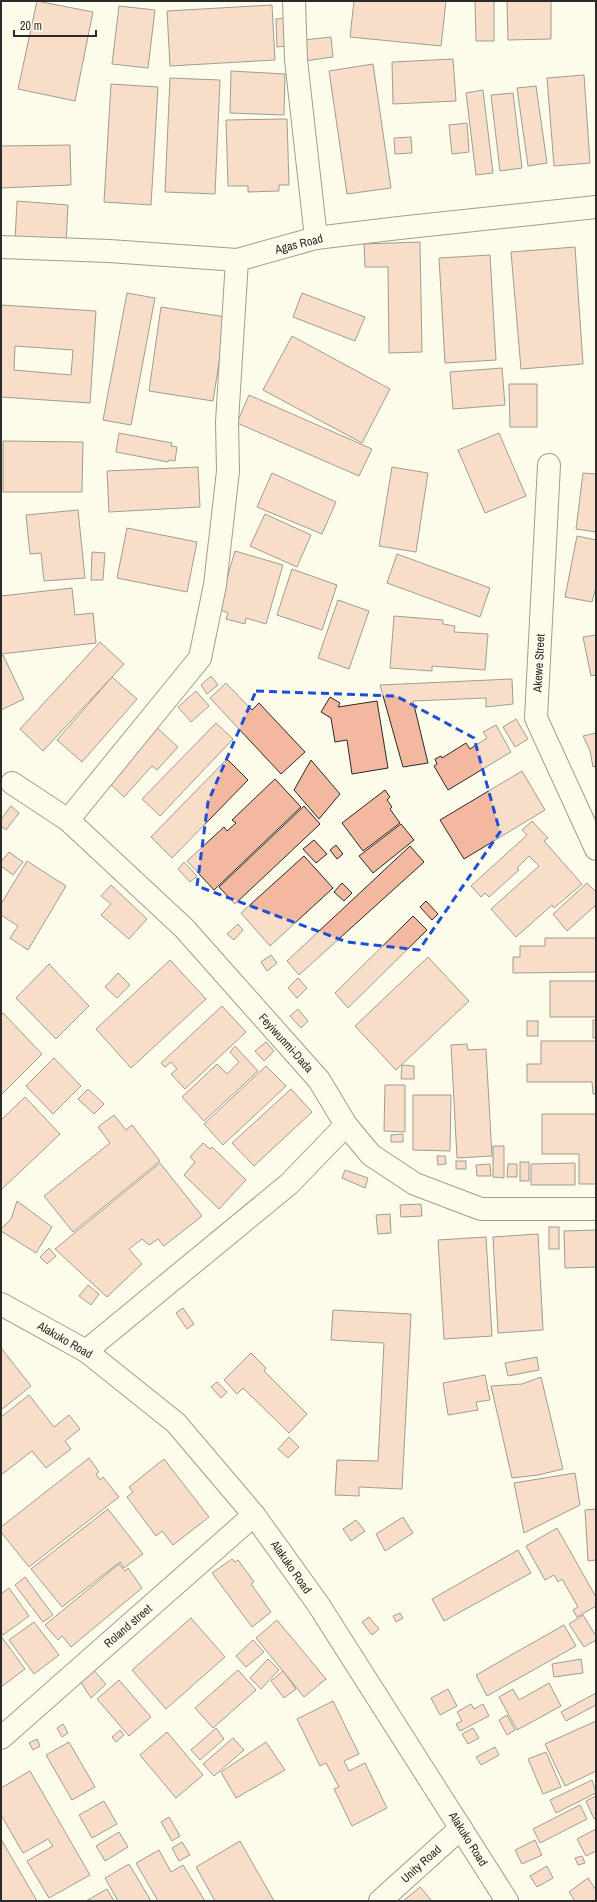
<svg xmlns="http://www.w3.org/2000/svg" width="597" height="1902" font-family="'Archivo Narrow',sans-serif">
<rect width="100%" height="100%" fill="#fdfbea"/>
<g fill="#f2b8a0" stroke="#2b2b2b" fill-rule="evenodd">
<path d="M37 1 93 12 75 101 18 89Z"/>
<path d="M354 1H446L441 46 350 37Z"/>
<path d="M475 1H494V41H476Z"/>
<path d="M507 1H551V39L508 40Z"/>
<path d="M272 5 275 60 170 66 167 11Z"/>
<path d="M119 6 155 10 148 68 112 64Z"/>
<path d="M285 18 286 46 277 47 276 19Z"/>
<path d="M331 37 333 57 305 61 303 40Z"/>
<path d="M453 59 456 101 393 104 392 62Z"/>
<path d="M373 64 391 188 347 194 329 71Z"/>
<path d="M231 71 285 74 284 115 230 113Z"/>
<path d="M584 75 590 163 554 166 547 78Z"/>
<path d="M170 78 220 80 215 194 165 192Z"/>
<path d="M111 84 158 87 151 205 104 202Z"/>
<path d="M536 86 547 163 528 166 517 88Z"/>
<path d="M483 90 493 173 476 175 466 93Z"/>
<path d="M513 93 522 168 500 171 491 95Z"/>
<path d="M287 119 289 185H279V191L248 192V186H228L226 120Z"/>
<path d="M467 123 469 152 452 154 449 125Z"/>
<path d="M411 137 412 153 395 154 394 138Z"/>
<path d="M70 145 71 185 1 188V146Z"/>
<path d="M17 201 68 205 66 244 15 241Z"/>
<path d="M420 242 422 352 389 353 388 267H365L364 244Z"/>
<path d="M575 247 583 364 521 369 511 252Z"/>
<path d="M490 255 496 360 445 363 439 258Z"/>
<path d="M127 293 155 298 131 425 103 420Z"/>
<path d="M302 293 365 317 355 341 293 317Z"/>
<path d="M1 305 96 311 90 403 1 397ZM15 346 73 350 71 375 14 370Z"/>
<path d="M161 307 226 317 213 401 149 391Z"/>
<path d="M292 336 390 389 362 443 263 390Z"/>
<path d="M502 368 505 405 453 409 450 372Z"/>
<path d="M509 384H537V427H510Z"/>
<path d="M249 395 372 449 359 476 237 423Z"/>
<path d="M119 433 172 443 171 446 177 447 175 461 169 460 168 462 116 452Z"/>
<path d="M499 433 526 496 485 513 458 450Z"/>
<path d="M3 441 83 442 82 492H3Z"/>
<path d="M198 467 200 507 109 512 107 471Z"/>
<path d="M392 467 428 473 416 552 379 546Z"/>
<path d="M272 473 336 502 322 534 257 507Z"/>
<path d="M583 473 596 474V532L576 529Z"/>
<path d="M78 510 85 578 44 581 41 553 30 554 26 515Z"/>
<path d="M265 514 311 535 297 567 250 546Z"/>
<path d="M127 528 197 542 187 592 117 578Z"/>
<path d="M577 536 596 540V587L592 602 565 597Z"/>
<path d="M235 551 283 565 266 624 246 618 245 624 226 619 228 613 218 609Z"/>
<path d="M92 552 105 553 103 580H91Z"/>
<path d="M397 554 490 588 480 617 387 583Z"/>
<path d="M292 569 337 585 322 630 277 615Z"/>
<path d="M72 588 75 615 93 613 96 643 1 654V596Z"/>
<path d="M338 600 369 611 349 669 318 658Z"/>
<path d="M394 616 443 620V624L455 626 454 632 488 634 485 670 432 666V671L390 668Z"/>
<path d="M596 635V675L591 676 583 637Z"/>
<path d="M100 642 124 664 43 751 20 729Z"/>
<path d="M3 655 24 699 1 710V656Z"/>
<path d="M211 676 218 685 207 694 201 685Z"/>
<path d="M112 677 137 699 82 762 57 740Z"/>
<path d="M512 679 513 704 486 707V698L413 701 428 763 403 767 380 685Z"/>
<path d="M226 683 252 710 259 703 305 752 281 774 210 698Z"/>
<path d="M196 691 209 706 191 722 178 707Z"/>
<path d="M330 697 340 703 338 707 377 701 388 768 352 774 347 740 335 742 331 718 321 712Z"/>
<path d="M516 719 528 739 515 747 503 727Z"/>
<path d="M216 723 233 739 160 816 142 799Z"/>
<path d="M154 725 178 747 157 770 152 766 124 797 105 779Z"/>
<path d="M496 725 511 752 448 790 434 766 437 764 435 759 441 756 442 758 466 743 470 749 487 738 483 732Z"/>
<path d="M596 733V766L593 767 590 751 583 736Z"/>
<path d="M227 759 248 780 172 858 151 837Z"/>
<path d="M311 760 340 794 319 819 294 790Z"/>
<path d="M522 771 545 810 464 859 440 820Z"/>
<path d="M275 779 301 807 214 890 187 861 224 827 227 831 236 823 232 820Z"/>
<path d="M385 790 390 797 387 800 392 807 390 809 400 823 363 851 342 823Z"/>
<path d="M11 806 19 813 6 830 1 826V819Z"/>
<path d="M304 806 320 824 235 904 219 887Z"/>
<path d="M532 821 548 838 544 841 582 884 554 908 552 905 516 937 491 909 539 866 529 856 517 868 519 870 489 897 485 893 481 897 471 886 527 835 522 830Z"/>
<path d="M401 824 414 840 373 873 359 856Z"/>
<path d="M314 840 327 854 316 863 303 849Z"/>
<path d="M336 845 343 854 337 859 330 850Z"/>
<path d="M410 846 424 862 299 975 287 961Z"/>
<path d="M9 852 23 862 13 875 1 866V862Z"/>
<path d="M304 856 333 888 270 946 241 913Z"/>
<path d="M27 861 66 886 28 950 10 938 18 926 1 915V904Z"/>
<path d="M184 862 197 876 190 882 178 869Z"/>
<path d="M342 883 352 893 344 901 334 892Z"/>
<path d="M587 883 596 892V905L567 931 553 914Z"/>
<path d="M111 885 147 919 129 939 101 915 111 904 101 896Z"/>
<path d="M426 901 438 914 432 920 420 907Z"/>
<path d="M413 916 427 930 348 1008 335 993Z"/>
<path d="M238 924 243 930 234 940 227 934Z"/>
<path d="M545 938H596V972L513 973V957H520V946H545Z"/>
<path d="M271 955 277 963 267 971 261 962Z"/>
<path d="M428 957 469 1001 396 1070 355 1026Z"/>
<path d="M170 960 206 999 131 1068 96 1029Z"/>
<path d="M49 964 89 1006 56 1039 16 998Z"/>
<path d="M118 973 130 985 117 998 105 987Z"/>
<path d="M298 978 307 988 297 998 288 988Z"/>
<rect x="550" y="981" width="46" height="36"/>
<path d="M222 1006 246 1032 185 1089 171 1074 177 1069 171 1062 165 1067 161 1063Z"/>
<path d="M298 1009 308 1021 301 1028 290 1016Z"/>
<path d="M3 1013 42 1054 1 1095V1015Z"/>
<rect x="593" y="1020" width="3" height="18"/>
<rect x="527" y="1021" width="11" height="15"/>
<path d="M541 1041H596V1094H593L592 1082H527V1064H541Z"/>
<path d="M266 1042 274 1051 264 1061 255 1051Z"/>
<path d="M467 1044 468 1050 486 1049 492 1156 457 1158 451 1045Z"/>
<path d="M235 1046 258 1071 204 1121 182 1097 217 1064 227 1074 239 1062 230 1052Z"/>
<path d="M54 1058 81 1086 53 1114 26 1086Z"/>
<path d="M402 1065 414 1066V1079H401Z"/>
<path d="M266 1066 286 1086 223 1145 204 1124Z"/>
<path d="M385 1085H405V1132L384 1131Z"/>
<path d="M88 1089 104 1104 94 1114 78 1099Z"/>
<path d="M291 1089 312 1112 254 1166 232 1143Z"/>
<path d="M413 1095H451L450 1151 413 1150Z"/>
<path d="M25 1097 60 1134 1 1190V1120Z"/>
<path d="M542 1114H596V1184H579V1154H542Z"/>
<path d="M114 1115 126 1130 132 1125 160 1161 73 1232 44 1196 110 1143 98 1127Z"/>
<path d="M403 1134V1142H391V1135Z"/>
<path d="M203 1143 210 1149 212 1147 246 1180 219 1209 184 1175 195 1162 190 1157Z"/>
<path d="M493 1146H504V1178L493 1177Z"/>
<path d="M437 1156H445L446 1164 438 1165Z"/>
<rect x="456" y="1161" width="10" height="8"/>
<rect x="520" y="1162" width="9" height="19"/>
<path d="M160 1163 202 1216 164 1246 158 1239 149 1245 142 1239 129 1249 142 1264 107 1297 55 1249Z"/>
<path d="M575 1163V1185H531V1164Z"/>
<path d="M490 1164 491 1176H477L476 1165Z"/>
<path d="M508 1164H517V1177H507Z"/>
<path d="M345 1170 368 1178 365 1188 342 1178Z"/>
<path d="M17 1201 52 1227 36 1253 1 1231V1229L11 1219Z"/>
<path d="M421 1204 422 1216 401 1217 400 1205Z"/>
<path d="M390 1214 391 1233 378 1234 376 1215Z"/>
<rect x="549" y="1227" width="10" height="22"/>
<path d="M596 1230V1267L565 1268 564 1231Z"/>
<path d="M538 1234 543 1330 498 1333 493 1237Z"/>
<path d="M486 1237 492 1336 444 1339 438 1240Z"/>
<path d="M49 1248 56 1256 47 1264 40 1257Z"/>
<path d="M88 1285 99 1294 91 1305 79 1296Z"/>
<path d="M183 1308 194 1324 187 1329 176 1313Z"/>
<path d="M333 1310 411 1314 402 1489 359 1487V1496L335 1495 337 1460 378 1461 384 1343 331 1340Z"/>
<path d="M1 1348 31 1386 1 1410Z"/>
<path d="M251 1353 266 1368 264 1371 307 1414 289 1433 243 1388 237 1394 224 1380Z"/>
<path d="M537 1357 539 1370 508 1376 505 1363Z"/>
<path d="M485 1375 490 1400 476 1402 478 1410 448 1415 443 1383Z"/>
<path d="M541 1377 563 1469 538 1475 512 1478 491 1386 522 1384Z"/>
<path d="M217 1382 227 1392 221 1398 211 1387Z"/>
<path d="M29 1395 54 1427 69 1415 80 1429 65 1441 71 1449 46 1468 32 1451 1 1475V1417Z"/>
<path d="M289 1437 299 1447 288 1458 278 1449Z"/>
<path d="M89 1458 99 1472 96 1474 100 1480 103 1477 119 1497 29 1567 1 1532V1527Z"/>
<path d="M164 1459 209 1517 173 1545 162 1531 156 1536 127 1497 133 1492 129 1487Z"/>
<path d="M575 1473 580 1505 524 1533 514 1483Z"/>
<path d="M108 1509 143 1554 124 1568 120 1562 62 1607 31 1569Z"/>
<path d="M596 1509V1560L588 1561 585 1510Z"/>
<path d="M403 1517 413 1533 385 1551 376 1534Z"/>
<path d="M356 1520 365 1531 351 1541 343 1529Z"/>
<path d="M557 1528 596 1597V1606L577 1617 573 1610 578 1607 562 1579 558 1582 554 1575 545 1580 526 1546Z"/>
<path d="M518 1550 531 1573 444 1621 432 1599Z"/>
<path d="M232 1559 235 1562 238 1560 254 1582 251 1584 271 1612 252 1627 212 1573Z"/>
<path d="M119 1564 125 1571 128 1568 142 1588 71 1647 62 1636 58 1640 45 1625Z"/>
<path d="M25 1577 53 1615 43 1622 15 1585Z"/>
<path d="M9 1588 29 1616 3 1635 1 1632V1594Z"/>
<path d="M400 1613 403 1618 396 1622 393 1616Z"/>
<path d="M583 1615 596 1636V1640L584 1647 569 1624Z"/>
<path d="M369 1617 379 1629 372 1635 362 1622Z"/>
<path d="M191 1618 225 1657 166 1709 132 1670Z"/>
<path d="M277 1620 326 1679 304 1697 256 1638Z"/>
<path d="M34 1622 59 1655 34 1674 9 1640Z"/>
<path d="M564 1625 576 1646 487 1696 476 1675Z"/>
<path d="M1 1636 25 1669 1 1687Z"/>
<path d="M253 1640 264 1652 246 1667 236 1656Z"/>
<path d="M268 1659 279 1670 261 1689 250 1678Z"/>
<path d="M581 1659 583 1673 554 1677 552 1664Z"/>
<path d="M91 1667 106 1684 91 1698 78 1678Z"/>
<path d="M238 1670 256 1690 213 1728 195 1708Z"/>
<path d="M283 1671 296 1689 284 1698 271 1681Z"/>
<path d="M119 1680 151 1717 129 1736 97 1699Z"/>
<path d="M549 1683 561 1706 517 1730 499 1697 513 1689 519 1700Z"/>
<path d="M448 1689 457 1706 440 1715 431 1698Z"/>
<path d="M596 1693V1705L566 1721 561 1712Z"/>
<path d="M333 1701 359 1754 344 1761 349 1771 365 1763 387 1808 352 1826 334 1789 339 1787 326 1763 320 1766 297 1719Z"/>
<path d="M471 1704 474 1709 483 1704 489 1716 460 1731 456 1724 462 1721 457 1712Z"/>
<path d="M507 1715 515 1730 507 1735 499 1720Z"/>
<path d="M596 1721V1771L565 1786 545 1744Z"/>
<path d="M63 1724 68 1733 62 1737 57 1728Z"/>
<path d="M216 1728 224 1739 200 1760 191 1750Z"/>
<path d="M473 1728 479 1738 468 1744 462 1734Z"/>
<path d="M120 1730 124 1735 116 1742 112 1737Z"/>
<path d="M167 1732 203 1775 176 1798 140 1755Z"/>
<path d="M233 1738 244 1750 214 1776 203 1764Z"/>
<path d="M37 1739 40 1746 33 1750 29 1743Z"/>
<path d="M69 1742 95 1787 72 1800 46 1755Z"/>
<path d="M266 1742 285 1770 236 1798 221 1772Z"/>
<path d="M495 1747 499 1755 481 1765 476 1757Z"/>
<path d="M546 1752 561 1787 543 1794 528 1759Z"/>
<path d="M30 1771 90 1875 49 1898 27 1861 53 1846 48 1839 23 1853 1 1815V1788Z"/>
<path d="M592 1780 596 1793 556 1813 550 1800Z"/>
<path d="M596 1796V1818L594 1819 586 1801Z"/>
<path d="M104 1801 117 1824 92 1838 79 1815Z"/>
<path d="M580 1805 587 1819 540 1843 533 1829Z"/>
<path d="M169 1817 180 1836 172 1841 161 1822Z"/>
<path d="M596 1829V1851L586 1856 577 1839Z"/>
<path d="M119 1832 128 1847 105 1861 96 1846Z"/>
<path d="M1 1839 37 1901H1Z"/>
<path d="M535 1840 542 1855 522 1864 515 1850Z"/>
<path d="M240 1841 274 1901H215L196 1867Z"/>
<path d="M182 1842 190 1855 179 1861 172 1848Z"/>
<path d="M159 1850 171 1872 183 1865 205 1901H158L136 1863Z"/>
<path d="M582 1856 585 1863 578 1865 575 1858Z"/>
<path d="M129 1864 151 1901H118L105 1878Z"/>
<path d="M547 1866 553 1878 537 1887 530 1876Z"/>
<path d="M588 1878 596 1890V1901H575L569 1892Z"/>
<path d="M420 1887 432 1901H403Z"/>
<path d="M107 1889 114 1901H86Z"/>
</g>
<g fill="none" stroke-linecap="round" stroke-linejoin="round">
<defs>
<g id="street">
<path d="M294 1 296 60 316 238"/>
<path d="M1 247 109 251 237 260 316 238 399 228 596 207"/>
<path d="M549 465 536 718 596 849"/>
<path d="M12 783 68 820 184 928 319 1080 346 1125 371 1155 415 1184 481 1209H596"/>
<path d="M68 820 200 658 215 585 228 471 227 422 237 260"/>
<path d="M86 1351 289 1184 346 1125"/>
<path d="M1 1738 254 1515"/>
<path d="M380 1901 461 1828"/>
</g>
<path id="secondary" d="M1 1304 86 1351 176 1423 254 1515 318 1604 507 1901"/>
</defs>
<use href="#street" stroke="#2b2b2b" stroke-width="24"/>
<use href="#secondary" stroke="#2b2b2b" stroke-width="24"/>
<use href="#street" stroke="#fdfbea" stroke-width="22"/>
<use href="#secondary" stroke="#fdfbea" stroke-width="22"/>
</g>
<path d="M0 0H597V1902H0ZM256 691 396 696 474 738 500 832 419 950 347 942 197 886 208 802Z" fill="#fdfbea" fill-opacity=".55" fill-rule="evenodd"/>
<path fill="none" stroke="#1d4ed8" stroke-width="3" stroke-dasharray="8 5" stroke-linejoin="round" d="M256 691 396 696 474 738 500 832 419 950 347 942 197 886 208 802Z"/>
<g text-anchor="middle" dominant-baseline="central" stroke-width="3" stroke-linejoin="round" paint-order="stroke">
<g font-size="12" fill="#2b2b2b" stroke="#fdfbea">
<text transform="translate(299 244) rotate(-14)">Agas Road</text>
<text transform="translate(539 663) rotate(-87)">Akewe Street</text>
<text transform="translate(286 1043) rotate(48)">Feyiwunmi-Dada</text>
<text transform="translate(65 1340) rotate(30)">Alakuko Road</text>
<text transform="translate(291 1567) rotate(55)">Alakuko Road</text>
<text transform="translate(128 1626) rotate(-41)">Roland street</text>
<text transform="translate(468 1839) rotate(58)">Alakuko Road</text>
<text transform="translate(421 1864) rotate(-42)">Unity Road</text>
</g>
</g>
<rect width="597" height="1902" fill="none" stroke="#2b2b2b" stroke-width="4"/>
<path d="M14 30v6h82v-6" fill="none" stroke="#2b2b2b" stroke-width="2"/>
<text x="20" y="30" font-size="12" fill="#2b2b2b" stroke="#fdfbea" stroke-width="3" paint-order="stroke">20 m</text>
</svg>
